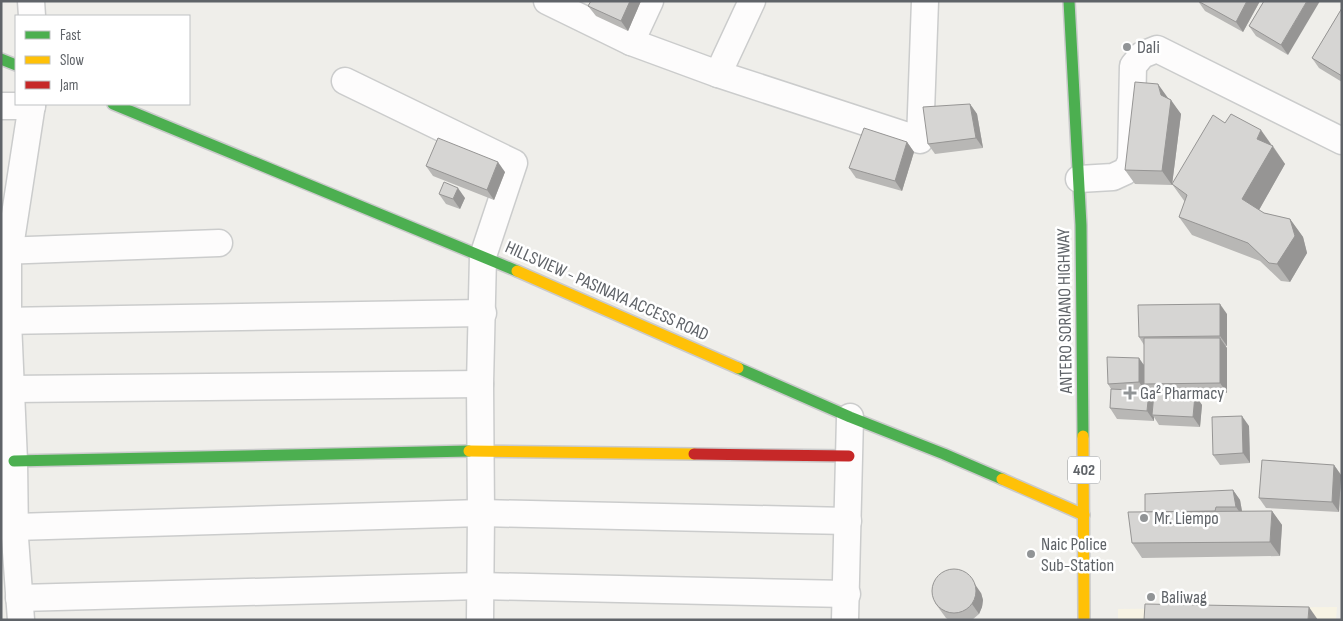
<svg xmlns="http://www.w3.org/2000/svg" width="1343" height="621" font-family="'Sofia Sans Condensed',sans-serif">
<rect width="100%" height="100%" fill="#efeeea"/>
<path fill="#f7f3e4" d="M1337 607 1336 620H1118V609Z"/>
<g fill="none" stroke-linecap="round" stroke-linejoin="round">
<defs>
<g id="street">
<path d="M31 1 32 16"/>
<path d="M547 1 631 42 718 74 920 140 925 1"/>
<path d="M631 42 650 1"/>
<path d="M718 74 752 1"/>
<path d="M345 81 514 163 483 256 480 384 481 513 480 620"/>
<path d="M1 106H32"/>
<path d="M1079 179 1113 177 1126 171 1131 161 1133 66 1142 55 1157 49 1342 141"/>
<path d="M1 251 219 243"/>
<path d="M1 321 483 313"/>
<path d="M11 389 480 384"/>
<path d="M15 527 481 513 848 521"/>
<path d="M19 598 480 586 847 594"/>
<path d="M21 620 15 538 14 461 8 321V260L32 104"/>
<path d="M845 620 850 417"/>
</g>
<g id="fast">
<path d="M1069 1 1081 225 1083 436"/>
<path d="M1 59 16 65"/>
<path d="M113 104 517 271"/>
<path d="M738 368 850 417 944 454 1002 479"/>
<path d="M14 461 469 451"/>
</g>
<g id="slow">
<path d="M517 271 738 368"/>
<path d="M1083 436 1084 620"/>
<path d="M469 451 694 454"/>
<path d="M1002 479 1084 515"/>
</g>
<path id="jam" d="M694 454 849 456"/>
</defs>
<use href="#street" stroke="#cbcccc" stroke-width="29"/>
<use href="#fast" stroke="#cacacb" stroke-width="14"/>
<use href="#slow" stroke="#cacacb" stroke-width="14"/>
<use href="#jam" stroke="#cacacb" stroke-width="14"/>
<use href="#street" stroke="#fdfcfc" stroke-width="26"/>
<use href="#fast" stroke="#4caf50" stroke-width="11"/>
<use href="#slow" stroke="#ffc107" stroke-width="11"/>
<use href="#jam" stroke="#c62828" stroke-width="11"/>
</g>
<g fill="#b8b7b5">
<path d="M591 1H641L628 31 596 16 588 6Z"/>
<path d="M1198 1H1260L1243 32 1205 11Z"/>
<path d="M1264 1 1288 55 1256 36 1249 26Z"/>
<path d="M1342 8V82L1319 68 1312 58Z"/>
<path d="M1168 98 1181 114 1172 185 1135 184 1125 170Z"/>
<path d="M970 104 977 114 983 148 935 154 928 144Z"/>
<path d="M1225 123 1273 146 1285 164 1259 210 1264 213 1290 219 1303 237 1307 253 1290 282 1281 281 1260 261 1192 235 1179 217 1185 202 1172 184Z"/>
<path d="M907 142 914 152 902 191 856 178 849 168Z"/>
<path d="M426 166 505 172 494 200 433 176Z"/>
<path d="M439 194 465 198 460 209 446 204Z"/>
<path d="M1227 314V346H1225L1227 348V393L1167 394 1195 395 1202 405 1200 427 1159 425 1154 417V421L1117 419 1110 408 1111 389 1108 384 1144 364V345L1139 337Z"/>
<path d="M1249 426 1250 463 1220 465 1213 455Z"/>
<path d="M1334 465 1341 475 1339 512 1266 508 1259 498Z"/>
<path d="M1233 490 1240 500 1242 511H1272L1282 525 1280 556 1142 558 1132 543Z"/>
<path d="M981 593 983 600 982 607 979 614 972 620H949L946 618 935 603Z"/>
</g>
<g fill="#969594">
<path d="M630 1H641L628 31 621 21Z"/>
<path d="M1247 1H1260L1243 32 1236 22Z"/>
<path d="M1307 1H1320L1288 55 1281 45Z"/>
<path d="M1158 84 1168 98 1171 100 1181 114 1172 185 1162 171 1161 95Z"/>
<path d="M970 104 977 114 983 148 976 138Z"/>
<path d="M1261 130 1285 164 1255 217 1242 199 1257 139Z"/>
<path d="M907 142 914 152 902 191 895 181Z"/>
<path d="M498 162 505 172 494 200 487 190Z"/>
<path d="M458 188 465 198 460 209 453 199Z"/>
<path d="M1290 219 1303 237 1307 253 1290 282 1277 264Z"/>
<path d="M1220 304 1227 314V346L1220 336Z"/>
<path d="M1220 338 1227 348V393L1220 383Z"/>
<path d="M1139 358 1146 368 1144 384 1146 386V392L1139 382Z"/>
<path d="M1149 391 1156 401 1152 415 1154 417V421L1147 411Z"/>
<path d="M1195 395 1202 405 1200 427 1193 417Z"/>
<path d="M1242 416 1249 426 1250 463 1243 453Z"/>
<path d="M1334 465 1341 475 1339 512 1332 502Z"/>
<path d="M1233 490 1240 500 1243 517 1236 507Z"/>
<path d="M1272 511 1282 525 1280 556 1270 542Z"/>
<path d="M970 577 981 593 983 600 982 607 979 614 972 604Z"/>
<path d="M1309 607 1318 620H1308Z"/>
</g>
<g fill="#d6d5d3" stroke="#969594">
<path d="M591 1H630L621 21 588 6Z"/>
<path d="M1198 1H1247L1236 22Z"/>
<path d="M1264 1H1307L1281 45 1249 26Z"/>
<path d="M1342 8V76L1312 58Z"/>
<path d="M1135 82 1158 84 1161 95 1171 100 1162 171 1125 170Z"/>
<path d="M970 104 976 138 928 144 923 107Z"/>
<path d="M1231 114 1261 130 1257 139 1273 146 1242 199 1264 213 1290 219 1295 236 1277 264 1269 263 1248 243 1179 217 1187 195 1172 184 1213 115 1225 123Z"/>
<path d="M864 128 907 142 895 181 849 168Z"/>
<path d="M438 138 498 162 487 190 426 166Z"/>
<path d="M444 182 458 188 453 199 439 194Z"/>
<path d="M1220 304V336L1139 337 1138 305Z"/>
<path d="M1144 338H1220V383L1144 384Z"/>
<path d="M1107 357 1139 358V382L1108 384Z"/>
<path d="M1111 389 1149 391 1147 411 1110 408Z"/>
<path d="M1154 393 1195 395 1193 417 1152 415Z"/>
<path d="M1242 416 1243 453 1213 455 1212 417Z"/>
<path d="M1262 460 1334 465 1332 502 1259 498Z"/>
<path d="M1233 490 1236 507H1216L1215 511 1145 512V494Z"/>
<path d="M1272 511 1270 542 1132 543 1128 512Z"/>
<circle cx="954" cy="591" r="22"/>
<path d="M1145 604 1309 607 1308 620H1144Z"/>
</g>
<g fill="#919496" stroke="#fff" stroke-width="2">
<circle cx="1127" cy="47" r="5"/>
<path d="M1127.5 385.5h5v5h5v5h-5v5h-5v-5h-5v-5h5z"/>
<circle cx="1144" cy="518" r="5"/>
<circle cx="1031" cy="554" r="5"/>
<circle cx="1151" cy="597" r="5"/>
</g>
<g text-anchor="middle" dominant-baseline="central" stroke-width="5" stroke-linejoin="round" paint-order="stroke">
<rect fill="#fff" stroke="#8f9295" stroke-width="1" x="1068" y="456.5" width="32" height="27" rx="4"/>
<g font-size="16" font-weight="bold" fill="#5f6368">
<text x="1084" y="470">402</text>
</g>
<g font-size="18" fill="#5f6368" stroke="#fff" text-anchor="start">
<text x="1137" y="47">Dali</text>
<text x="1140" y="393">Ga² Pharmacy</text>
<text x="1154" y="518">Mr. Liempo</text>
<text x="1041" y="544">Naic Police<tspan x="1041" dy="21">Sub-Station</tspan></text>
<text x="1161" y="597">Baliwag</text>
</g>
<g font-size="18" fill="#5f6368" stroke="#fff">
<text transform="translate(607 291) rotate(24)">HILLSVIEW - PASINAYA ACCESS ROAD</text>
<text transform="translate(1065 311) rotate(-91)">ANTERO SORIANO HIGHWAY</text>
</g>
</g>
<rect width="1343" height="621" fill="none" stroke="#5f6368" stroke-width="5"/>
<rect x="15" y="15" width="175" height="90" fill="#ffffff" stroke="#bfc1c3"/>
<rect x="25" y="31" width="25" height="8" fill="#4caf50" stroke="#bfc1c3"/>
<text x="60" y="40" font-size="15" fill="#5f6368">Fast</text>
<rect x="25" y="56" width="25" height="8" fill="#ffc107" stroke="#bfc1c3"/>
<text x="60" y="65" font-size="15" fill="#5f6368">Slow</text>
<rect x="25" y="81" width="25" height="8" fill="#c62828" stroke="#bfc1c3"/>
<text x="60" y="90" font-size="15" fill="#5f6368">Jam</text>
</svg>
